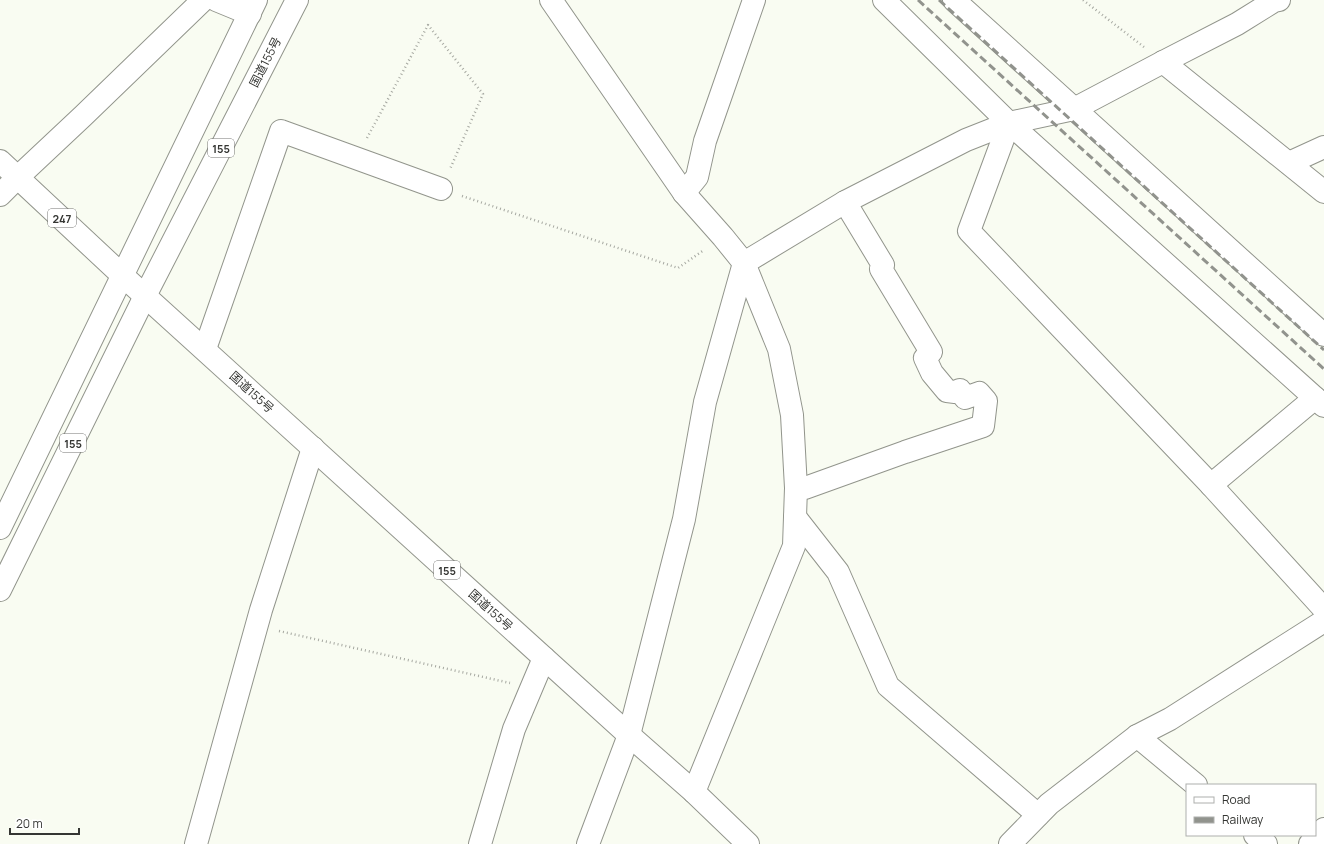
<svg xmlns="http://www.w3.org/2000/svg" width="1324" height="844" font-family="Manrope,'Noto Sans JP',sans-serif">
<rect width="100%" height="100%" fill="#f9fcf2"/>
<g fill="none" stroke-linecap="round" stroke-linejoin="round">
<defs>
<g id="minor">
<path d="M216 0 250 14"/>
<path d="M551 0 684 193 723 237 744 263 779 349 792 415 796 488 794 546 694 792"/>
<path d="M884 0 1009 123 1324 406"/>
<path d="M954 0 1324 335"/>
<path d="M1163 62 1324 192"/>
<path d="M1009 123 969 231 1211 485 1324 609"/>
<path d="M1289 163 1324 147"/>
<path d="M684 193 697 177 705 141 754 0"/>
<path d="M0 195 18 177 83 116 203 0"/>
<path d="M205 349 281 131 441 189"/>
<path d="M1211 485 1315 398"/>
<path d="M796 488H805L905 452 983 426 986 401 979 393 965 398 960 390 955 392 947 391 932 373 925 358 931 352 881 269 883 265 845 202"/>
<path d="M795 517 838 572 888 686 1038 815"/>
<path d="M1137 736 1196 785"/>
<path d="M1255 835 1266 844"/>
<path d="M196 844 261 610 313 448"/>
<path d="M480 844 514 729 544 658"/>
<path d="M588 844 629 735 684 519 705 402 744 263 845 202 966 140 1009 123 1074 109 1163 62 1237 24 1274 1 1279 0"/>
<path d="M1010 844 1049 804 1137 736 1170 719 1324 621"/>
<path d="M1310 844 1324 829"/>
</g>
<g id="highway">
<path d="M0 161 123 276 629 735 694 792 748 844"/>
<path d="M0 528 256 0"/>
<path d="M0 590 145 296 297 0"/>
</g>
</defs>
<use href="#minor" stroke="#92958c" stroke-width="24"/>
<use href="#highway" stroke="#92958c" stroke-width="24"/>
<g stroke="#a6a8a1" stroke-width="2.5" stroke-dasharray="1 3" stroke-linecap="butt">
<path d="M1083 0 1144 47"/>
<path d="M367 138 428 25 483 94 450 169"/>
<path d="M462 196 678 268 704 250"/>
<path d="M279 631 510 683"/>
</g>
<use href="#minor" stroke="#fff" stroke-width="22"/>
<use href="#highway" stroke="#fff" stroke-width="22"/>
<g stroke="#91938d" stroke-width="3" stroke-dasharray="8 4" stroke-linecap="butt">
<path d="M918 0 1324 369"/>
<path d="M939 0 1324 350"/>
</g>
</g>
<g text-anchor="middle" dominant-baseline="central" stroke-width="3" stroke-linejoin="round" paint-order="stroke">
<g fill="#fff" stroke="#727270" stroke-width="1">
<rect x="208" y="139" width="26" height="18" rx="3"/>
<rect x="48" y="209" width="28" height="18" rx="3"/>
<rect x="60" y="434" width="26" height="18" rx="3"/>
<rect x="434" y="561" width="26" height="18" rx="3"/>
</g>
<g font-size="11" font-weight="bold" fill="#353633">
<text x="221" y="148">155</text>
<text x="62" y="218">247</text>
<text x="73" y="443">155</text>
<text x="447" y="570">155</text>
</g>
<g font-size="12" fill="#353633" stroke="#fff">
<text transform="translate(265 62) rotate(-63)">国道155号</text>
<text transform="translate(252 392) rotate(42)">国道155号</text>
<text transform="translate(491 610) rotate(42)">国道155号</text>
</g>
</g>
<rect x="1186" y="784" width="130" height="52" fill="#ffffff" stroke="#aeafad"/>
<rect x="1194" y="797" width="20" height="6" fill="#ffffff" stroke="#aeafad"/>
<text x="1222" y="804" font-size="12" fill="#353633">Road</text>
<rect x="1194" y="817" width="20" height="6" fill="#91938d" stroke="#aeafad"/>
<text x="1222" y="824" font-size="12" fill="#353633">Railway</text>
<path d="M10 828v6h69v-6" fill="none" stroke="#353633" stroke-width="2"/>
<text x="16" y="828" font-size="12" fill="#353633" stroke="#ffffff" stroke-width="3" paint-order="stroke">20 m</text>
</svg>
